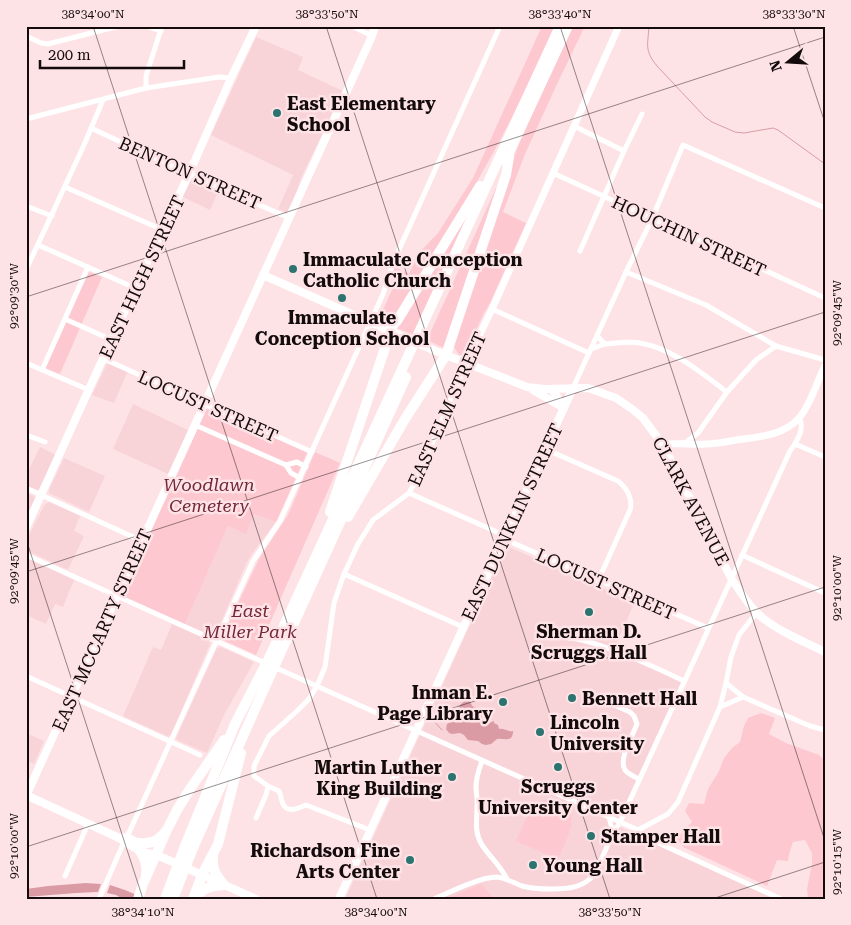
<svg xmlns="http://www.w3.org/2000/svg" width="851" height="925" font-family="'Roboto Serif',serif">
<rect width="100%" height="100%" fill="#fee3e6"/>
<g fill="#f8d4d9">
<path d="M256 37 303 57 298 70 343 91 301 178 297 191 290 208 286 212 278 209 293 175 211 135Z"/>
<path d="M192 178 219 190 210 210 183 197Z"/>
<path d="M107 364H109L128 371 114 403 92 395Z"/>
<path d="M133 404 188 430 168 474 113 449Z"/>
<path d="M40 447 56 455 40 489 38 490 26 486V476Z"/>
<path d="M64 458 105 476 89 512 49 493V490Z"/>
<path d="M26 493 33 496 35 498 26 517Z"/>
<path d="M49 502 80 516 74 531 84 536 68 570 26 550V541L45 504Z"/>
<path d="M254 514 276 522 251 555 246 564 216 634 214 636 211 635 185 624 228 526Z"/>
<path d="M509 547 621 596H631L636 599 613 652 641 663 681 682 616 825 774 899H345L505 548Z"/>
<path d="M26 557 74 580 63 607 55 604 46 624 26 615Z"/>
<path d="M172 624 209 640 210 644 171 735 167 736 123 716 153 647 161 650Z"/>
<path d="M221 647 254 662 224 715 207 753 177 740 176 738 217 648Z"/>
<path d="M26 733 44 741 34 764 26 760Z"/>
</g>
<g fill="#fdc8cf">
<path d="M542 26H556C535 69 516 112 493 153 462 210 426 265 392 320 387 323 381 322 376 318L377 315 381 314 399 275 393 272 395 267 409 274 419 253 438 233 473 178Z"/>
<path d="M572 26H585L558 82 525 154 503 212 526 223 490 303 484 313 465 354 459 355 454 347 504 185 519 144Z"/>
<path d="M499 185 444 348 427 340 496 188Z"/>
<path d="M480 189 414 335 397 328Z"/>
<path d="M89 272 102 277 60 374 47 369 46 367Z"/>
<path d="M207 409 305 451 307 453 276 522 254 514 246 534 228 526 185 624 123 597 122 594 206 410Z"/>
<path d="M315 452 340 463 256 655 223 640 222 637 259 559 288 515Z"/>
<path d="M761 713 775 718 769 734 786 743 819 755 825 761V899H808L807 889 812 864V853L805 840 793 842 789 854 788 861 777 860 767 886 683 847 677 838 692 822 685 811 689 803 704 804 708 789 719 771 724 758 732 748 740 742 744 726 748 718Z"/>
<path d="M548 799C554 799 558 799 563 803 582 815 564 844 558 859L516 841C524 826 529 803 548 799Z"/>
<path d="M481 884 494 899H445Z"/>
</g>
<g fill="#da9ba4">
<path d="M467 699 470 700 472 706 482 710 481 721 487 724 494 721V723L498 725 499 729C504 728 508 732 513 731 513 743 504 738 497 739L491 744 486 745 482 744 478 741 468 740 464 735 460 733 452 734 449 733 446 729 447 724 454 720 460 705Z"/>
<path d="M86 883 101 884 98 892 76 893 26 897V889L48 886Z"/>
<path d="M110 885 125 890 146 899H123L116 895 107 893Z"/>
</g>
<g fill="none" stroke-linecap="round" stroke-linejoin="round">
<g stroke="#da9ba4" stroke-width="1">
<path d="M649 26C648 45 644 50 657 66L705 117 712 122 735 132 744 133 773 128 778 130 825 164"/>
<path d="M434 721 442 730"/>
</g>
<g stroke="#fff" stroke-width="5">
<path d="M146 26 161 31"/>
<path d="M352 26 372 36"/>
<path d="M26 36 41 43 48 44 119 26"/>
<path d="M146 88V76L162 26"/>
<path d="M26 119 146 88 219 77 231 78"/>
<path d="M574 126 624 151"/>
<path d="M91 128 189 174 289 218"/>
<path d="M553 173 825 298"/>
<path d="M65 187 163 230"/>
<path d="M26 206 52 216"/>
<path d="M38 245 135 288"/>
<path d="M580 251 624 151 642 114"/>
<path d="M26 270 84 145 103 100"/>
<path d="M626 272 706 305 776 346 825 360"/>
<path d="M492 309 589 353"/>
<path d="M65 319 112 340"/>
<path d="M597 336 605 344C616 343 629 341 640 343 674 349 700 372 727 392"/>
<path d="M591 349 605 344"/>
<path d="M104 359 312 452"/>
<path d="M26 363 89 390"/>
<path d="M42 370 88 267"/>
<path d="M573 388 626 272 652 219 683 145 825 208"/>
<path d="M195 425 286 465 291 473 300 478"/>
<path d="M26 435 45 442"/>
<path d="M685 443 698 433 727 392 756 360 776 346"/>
<path d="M795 444 825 457"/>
<path d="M545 449 618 481C627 488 633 499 630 510L598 581"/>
<path d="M286 465 297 462 306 467"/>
<path d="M26 488 142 541"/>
<path d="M409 493 506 536"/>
<path d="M504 539 708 628"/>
<path d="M26 555 254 658 620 822 638 830 656 842 781 899"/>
<path d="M742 555 825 593"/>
<path d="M344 574 463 627"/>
<path d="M569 638C585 639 598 645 613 650 637 659 661 670 684 681"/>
<path d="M26 676 200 755"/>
<path d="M726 683 743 697 810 726 825 730"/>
<path d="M603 700 630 712 634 716 637 724C633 735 618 759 625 770 628 774 635 777 639 779"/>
<path d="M720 707 743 697"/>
<path d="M482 761C479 769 476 778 476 787 476 794 478 800 477 807 477 821 474 832 482 845 490 857 500 865 507 879"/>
<path d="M268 786 279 791C281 795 281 800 283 804 288 814 299 808 306 805L370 830"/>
<path d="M609 817 613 833"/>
<path d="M256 818 266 795 268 786 254 776V766L269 736 297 711 309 699 317 686 325 667 334 603 344 574 358 544 373 520 409 493 417 479 466 363"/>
<path d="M638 830 668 814 678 802 720 707 726 683 731 657 739 635 757 612"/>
<path d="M127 837 253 561 280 521 370 323 383 294 393 263 500 26"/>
<path d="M65 876 88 824"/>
<path d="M99 899 124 842"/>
<path d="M434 899C450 892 480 877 497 877 506 878 514 883 522 886 532 889 543 889 553 889 570 889 584 887 595 874L613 833 620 822 790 451C796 443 806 428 799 418"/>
</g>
<g stroke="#fff" stroke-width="7">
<path d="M466 363 492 309 619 26"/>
<path d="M663 445C677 442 691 445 705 444 715 444 726 442 736 440 758 437 784 436 800 417 812 402 816 383 825 366"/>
</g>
<g stroke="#fff" stroke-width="8">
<path d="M263 275 433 350 527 387 544 389 588 388 616 398 632 409 643 418 663 445 731 578C739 590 747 603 757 613 775 630 803 641 825 652"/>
<path d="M552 389 564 408"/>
<path d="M533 390 564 408"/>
<path d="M26 528 135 288 189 174 231 78 256 26"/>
<path d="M26 795 119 838C129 846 143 853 157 855L256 899"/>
<path d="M26 796 372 36 375 26"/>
<path d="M119 838 127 837 143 845"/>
<path d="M339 899 573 388"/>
</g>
<g stroke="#fff" stroke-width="10">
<path d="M505 161 568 26"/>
<path d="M330 512 385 348 388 330 397 321 480 186"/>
<path d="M348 517 405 419 446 355 506 175 509 157"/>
<path d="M139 843C150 844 157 842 164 833"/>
<path d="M138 848C144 856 148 865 146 875"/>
<path d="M213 857C212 870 216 875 224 885"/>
<path d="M195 898C204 887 210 886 224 885"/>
<path d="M138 899 143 884 166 832 177 810 190 789 224 740"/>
<path d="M165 899 185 846 235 724 270 656 560 26"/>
<path d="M173 899 193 848 260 698 406 377"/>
<path d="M193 899 202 875 218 844 241 753"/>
</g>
</g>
<path fill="none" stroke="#130b0c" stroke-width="1" stroke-opacity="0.45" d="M93 26 377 899M326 26 610 899M560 26 825 841M793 26 825 123M26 297 825 37M26 539 143 899M26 572 825 312M26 847 825 587M712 899 825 862"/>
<g fill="#2b7470" stroke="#fee3e6" stroke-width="2">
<circle cx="277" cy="113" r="5"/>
<circle cx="293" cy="269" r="5"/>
<circle cx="342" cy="298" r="5"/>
<circle cx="589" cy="612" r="5"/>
<circle cx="572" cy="698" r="5"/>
<circle cx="503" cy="702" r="5"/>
<circle cx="540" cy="732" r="5"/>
<circle cx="558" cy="767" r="5"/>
<circle cx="452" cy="777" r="5"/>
<circle cx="591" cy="836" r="5"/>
<circle cx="410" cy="860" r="5"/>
<circle cx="533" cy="865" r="5"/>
</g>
<g text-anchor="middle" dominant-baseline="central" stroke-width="5" stroke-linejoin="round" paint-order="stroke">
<g font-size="18" font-weight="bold" fill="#130b0c" stroke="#fee3e6" text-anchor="start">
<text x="287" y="103">East Elementary<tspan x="287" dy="21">School</tspan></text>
<text x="303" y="259">Immaculate Conception<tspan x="303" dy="21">Catholic Church</tspan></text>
<text x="342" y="317" text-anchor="middle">Immaculate<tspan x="342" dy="21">Conception School</tspan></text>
<text x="589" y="631" text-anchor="middle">Sherman D.<tspan x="589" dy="21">Scruggs Hall</tspan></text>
<text x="493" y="692" text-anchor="end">Inman E.<tspan x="493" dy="21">Page Library</tspan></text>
<text x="582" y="698">Bennett Hall</text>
<text x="550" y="722">Lincoln<tspan x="550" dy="21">University</tspan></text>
<text x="442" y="767" text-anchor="end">Martin Luther<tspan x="442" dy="21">King Building</tspan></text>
<text x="558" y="786" text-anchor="middle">Scruggs<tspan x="558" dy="21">University Center</tspan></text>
<text x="601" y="836">Stamper Hall</text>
<text x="400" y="850" text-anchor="end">Richardson Fine<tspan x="400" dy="21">Arts Center</tspan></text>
<text x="543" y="865">Young Hall</text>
</g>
<g font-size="18" fill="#130b0c" stroke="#fee3e6">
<text transform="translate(190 173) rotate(24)">BENTON STREET</text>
<text transform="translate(689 236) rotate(25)">HOUCHIN STREET</text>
<text transform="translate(142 277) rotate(-65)">EAST HIGH STREET</text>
<text transform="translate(208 406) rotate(24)">LOCUST STREET</text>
<text transform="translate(447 409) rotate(-66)">EAST ELM STREET</text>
<text transform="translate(691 501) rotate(62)">CLARK AVENUE</text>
<text transform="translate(512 522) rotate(-65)">EAST DUNKLIN STREET</text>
<text transform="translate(606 584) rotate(24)">LOCUST STREET</text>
<text transform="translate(102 630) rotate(-66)">EAST MCCARTY STREET</text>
</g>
<g font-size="18" font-style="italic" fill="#732839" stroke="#fee3e6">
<text x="209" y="484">Woodlawn<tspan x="209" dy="21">Cemetery</tspan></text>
<text x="250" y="610">East<tspan x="250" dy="21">Miller Park</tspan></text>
</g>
</g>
<rect width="851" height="925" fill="none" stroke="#fee3e6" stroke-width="55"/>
<g transform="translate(788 62) rotate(252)" stroke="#fee3e6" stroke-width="4" paint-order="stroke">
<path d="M0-4L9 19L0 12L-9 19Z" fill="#130b0c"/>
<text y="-8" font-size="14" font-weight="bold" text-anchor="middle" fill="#130b0c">N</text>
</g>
<path d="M40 60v8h144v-8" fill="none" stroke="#130b0c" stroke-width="2.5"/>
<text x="48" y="60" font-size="15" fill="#130b0c" stroke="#fee3e6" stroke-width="4" paint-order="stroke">200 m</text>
<rect x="28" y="28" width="796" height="870" fill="none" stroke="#130b0c" stroke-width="2"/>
<g font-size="12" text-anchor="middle" fill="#130b0c">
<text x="93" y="18">38°34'00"N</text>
<text x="327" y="18">38°33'50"N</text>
<text x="560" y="18">38°33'40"N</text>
<text x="794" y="18">38°33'30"N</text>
<text transform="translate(14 296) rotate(-90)" y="4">92°09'30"W</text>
<text transform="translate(837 313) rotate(-90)" y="4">92°09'45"W</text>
<text transform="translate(14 571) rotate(-90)" y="4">92°09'45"W</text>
<text transform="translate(837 588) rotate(-90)" y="4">92°10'00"W</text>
<text transform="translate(14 846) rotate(-90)" y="4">92°10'00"W</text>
<text transform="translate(837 862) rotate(-90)" y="4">92°10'15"W</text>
<text x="143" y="916">38°34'10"N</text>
<text x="376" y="916">38°34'00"N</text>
<text x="610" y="916">38°33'50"N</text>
</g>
</svg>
